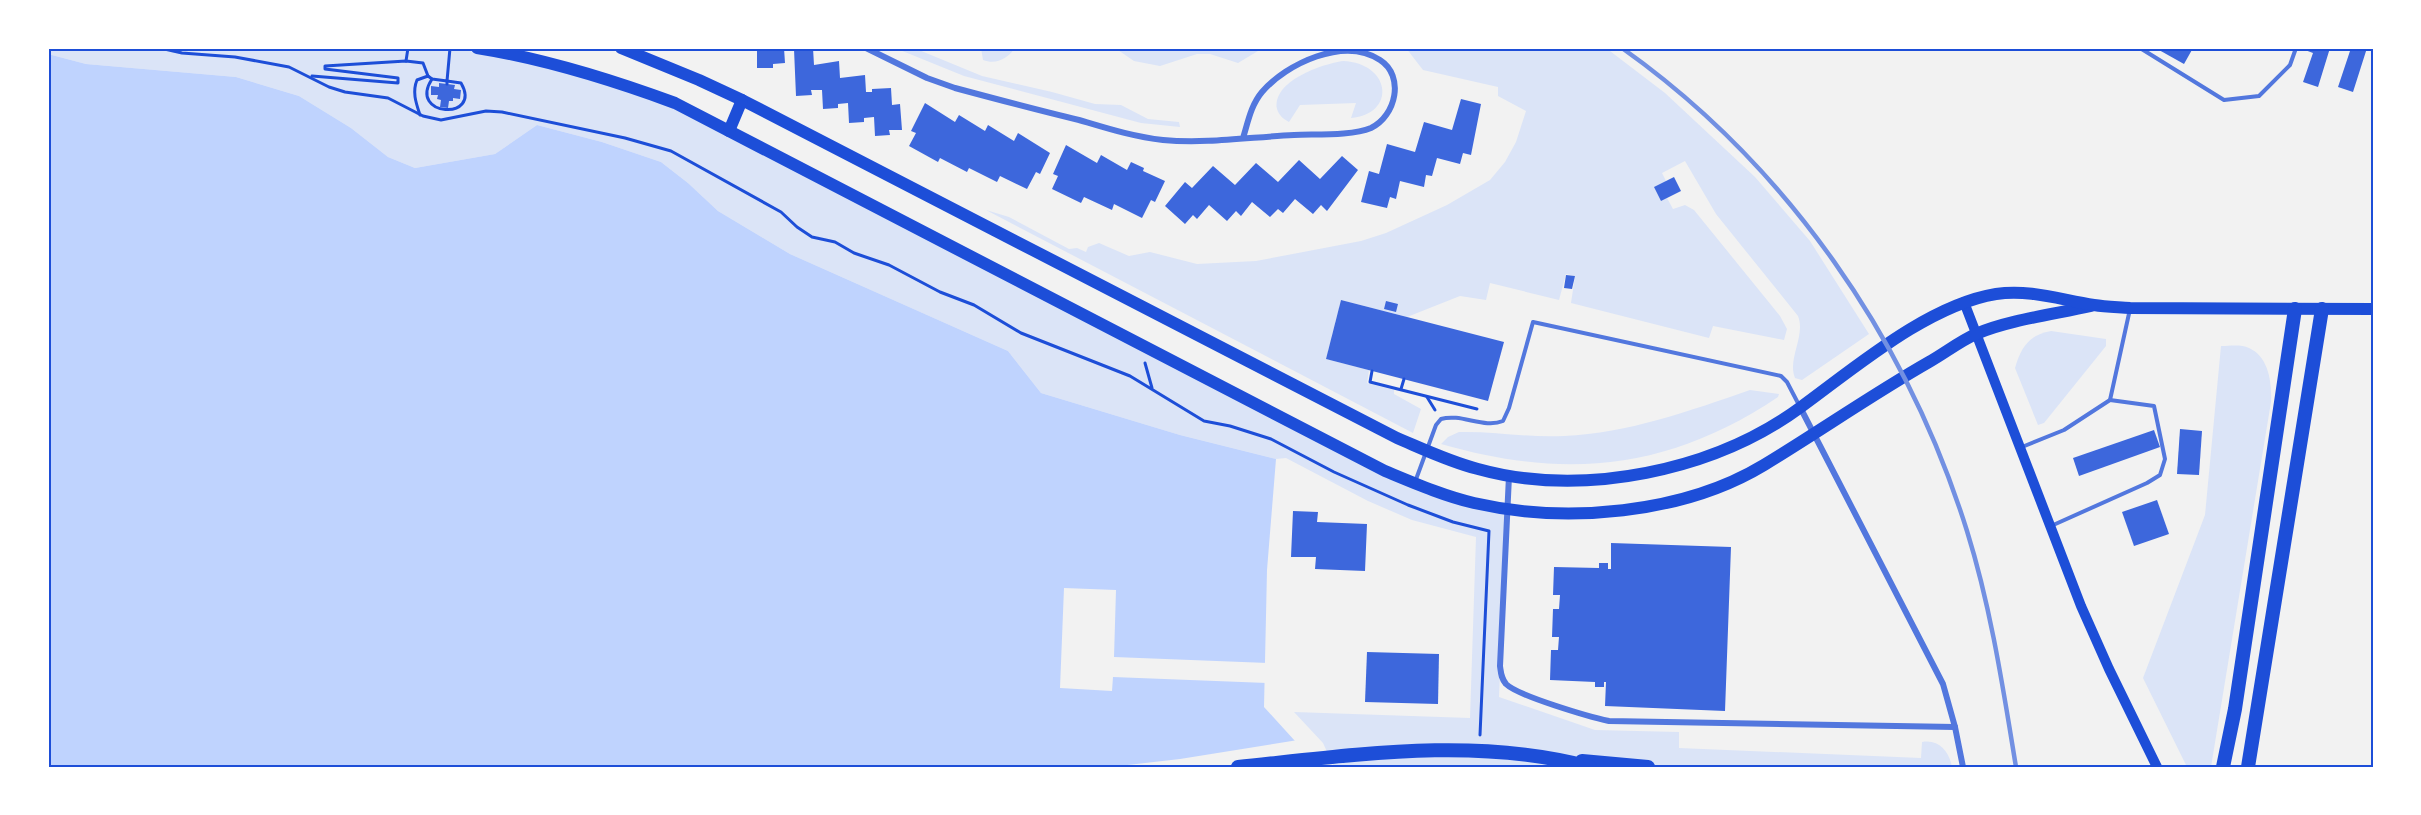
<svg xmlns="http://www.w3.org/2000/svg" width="2421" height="815" font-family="'PT Sans',sans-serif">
<rect width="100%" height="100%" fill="#f2f2f2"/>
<g fill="#dbe4f7">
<path d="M48 48H477L675 103 1385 471 1507 509 1499 697 1595 730 1679 732V748L1921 758 1922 742C1939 739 1949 751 1952 767H1334L1323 743 1294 712 1470 718 1476 537 1412 520 1368 501 1286 458 1276 459 1180 435 1041 393 1008 351 790 254 718 211 688 183 661 162 602 142 537 125 495 154 415 168 388 157 351 128 299 96 236 77 86 64 48 54Z"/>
<path d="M895 48H914L982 76 1052 92 1095 104 1121 105 1148 119 1179 122 1180 127 1141 123 964 76Z"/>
<path d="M981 48H1015C1007 59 996 65 983 60Z"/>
<path d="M1115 48H1263L1238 63 1210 54H1197L1160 66 1134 61Z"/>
<path d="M1406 48H1606L1665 93 1755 177 1810 241 1869 334 1802 380 1795 378C1787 359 1806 336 1798 316L1716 214 1685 161 1662 173 1666 181 1661 201 1667 198 1673 209 1685 205 1694 210 1780 316 1787 329 1784 340 1713 326 1709 338 1571 303 1575 276 1566 274 1559 300 1490 283 1486 300 1460 296 1407 317 1341 300 1326 359 1369 370 1367 383 1394 390V394L1421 409 1413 433 986 210 1009 217 1069 249 1077 248 1086 252 1088 247 1099 243 1129 256 1150 252 1197 264 1256 261 1361 241 1386 233 1447 205 1490 180 1505 162 1516 142 1526 111 1498 96V87L1423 70Z"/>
<path d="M1343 61C1391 63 1397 114 1351 118L1356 103 1300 105 1289 122C1283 119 1279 115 1277 109 1272 81 1322 64 1343 61Z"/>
<path d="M2051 331 2106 339V346L2044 423 2038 425 2015 368C2021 347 2029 335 2051 331Z"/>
<path d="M2221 346C2230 346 2241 344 2249 348 2269 357 2272 383 2271 402L2211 767H2187L2143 678 2205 515Z"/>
<path d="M1750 390 1779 394 1778 397C1669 470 1566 480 1441 444L1448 437 1459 432C1494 431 1528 438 1564 436 1629 433 1689 411 1750 390Z"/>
</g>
<path fill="#bfd3fe" d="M48 54 86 64 236 77 299 96 351 128 388 157 415 168 495 154 537 125 602 142 661 162 688 183 718 211 790 254 1008 351 1041 393 1180 435 1276 459 1267 570 1264 707 1295 741 1309 767H48Z"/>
<g fill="#f2f2f2">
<path d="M1064 588 1116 590 1114 657 1268 663 1267 683 1113 677 1112 691 1060 688Z"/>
<path d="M1298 740 1312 767H1110L1180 759Z"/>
</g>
<g fill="#3d67dc">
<path d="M757 48H784L785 63 773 64V68H757Z"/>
<path d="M813 48 814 65 839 61 840 78 865 75 866 92H872V89L891 88 892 105 900 104 902 130H889L890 135 875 136 874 117 864 118V122L849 123 848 103 838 104V108L823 109 822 90H811L812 95 796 96 794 49Z"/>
<path d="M2160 48H2193L2184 64 2159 50Z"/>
<path d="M2306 48H2330L2318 87 2303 82 2313 53 2305 50Z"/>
<path d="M2343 48H2367L2353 92 2338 87 2350 51Z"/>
<path d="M439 83 455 85 454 89 461 90 460 99 453 98V101H449L448 108 440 107 441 100 437 99 438 95H431V86L439 87Z"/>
<path d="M1461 99 1481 104 1471 155 1463 153 1460 164 1437 158 1432 176 1426 175 1424 187 1400 181 1396 199 1390 197 1387 208 1361 202 1369 171 1379 174 1387 144 1415 152 1424 122 1452 130Z"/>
<path d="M925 103 955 122 959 115 985 131 988 125 1014 141 1018 133 1050 153 1040 174 1036 172 1027 189 1000 176 997 182 969 168 967 172 940 158 938 162 909 146 916 133 911 131Z"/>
<path d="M1066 145 1097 163 1101 155 1127 170 1131 162 1144 168 1143 171 1165 181 1155 202 1151 200 1142 218 1114 204 1112 210 1084 197 1081 203 1052 189 1058 176 1053 174Z"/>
<path d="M1342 156 1358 170 1327 211 1321 205 1313 214 1295 199 1283 213 1278 209 1270 217 1252 202 1241 216 1236 211 1227 221 1209 205 1197 219 1193 215 1185 224 1165 206 1185 182 1192 188 1213 166 1235 185 1256 163 1278 182 1299 160 1320 179Z"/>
<path d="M1674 177 1681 191 1661 201 1654 187Z"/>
<path d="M1566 275 1575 276 1572 289 1564 288Z"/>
<path d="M1341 300 1504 342 1488 401 1326 359Z"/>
<path d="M1386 301 1398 304 1396 312 1384 309Z"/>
<path d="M2180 429 2202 431 2199 475 2177 474Z"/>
<path d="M2154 430 2160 447 2079 476 2073 458Z"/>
<path d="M2157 500 2169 534 2134 546 2122 512Z"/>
<path d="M1293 511 1318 512 1317 522 1367 524 1365 571 1315 569 1316 557H1291Z"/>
<path d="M1611 543 1731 547 1725 711 1605 706 1606 682H1604V687H1595V682L1550 680 1551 650H1558L1559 637H1552L1553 609H1559L1560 595H1553L1554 567 1599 568V563H1608V569H1611Z"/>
<path d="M1367 652 1439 654 1438 704 1365 702Z"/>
</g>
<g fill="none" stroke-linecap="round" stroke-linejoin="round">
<g stroke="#1d4ed8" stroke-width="3">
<path d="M160 48 182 53 235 57 289 67 329 87 345 92 388 98 423 116 441 120 486 111 502 112 625 138 671 151 781 212 797 227 812 237 835 242 854 253 889 265 940 292 974 305 1021 333 1130 376 1204 421 1230 426 1271 439 1334 472 1408 505 1453 522 1489 531 1480 735"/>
<path d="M406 61 408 48"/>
<path d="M312 76 398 83V78L325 69V66L406 61 423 63 428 76"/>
<path d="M432 79C407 117 483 121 461 83L447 81V84"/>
<path d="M420 115C416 103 412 92 417 80L428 76 432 79 447 81 450 48"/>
<path d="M1145 363 1152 388"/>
<path d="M1372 371 1370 382 1477 409"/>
<path d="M1401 389 1404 379"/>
<path d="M1427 397 1435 410"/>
</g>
<g stroke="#5277de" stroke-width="4">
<path d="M2140 48 2224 100 2259 96 2290 65 2296 48"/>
<path d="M2022 447 2064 430 2110 400 2130 309"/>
<path d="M1415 482 1436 425 1441 419C1461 413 1484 429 1503 421L1509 408 1533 322 1781 376 1787 382 1800 407"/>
<path d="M2051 526 2147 483 2160 475 2165 459 2154 406 2110 400"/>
</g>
<g stroke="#5277de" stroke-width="6">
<path d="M866 48 927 78 955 88C996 99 1037 110 1079 120 1106 128 1134 137 1163 140 1206 144 1251 137 1294 135 1316 134 1352 136 1371 128 1396 116 1405 76 1380 60 1344 36 1286 64 1262 92 1251 105 1248 122 1243 138"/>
<path d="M1800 407 1943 684 1955 727 1963 767"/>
<path d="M1509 476 1500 666C1501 673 1501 678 1506 684 1518 696 1590 717 1609 721L1955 727"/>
</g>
<path stroke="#1d4ed8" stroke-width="10" d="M1964 302 2081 606 2109 669 2157 767"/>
<g stroke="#1d4ed8" stroke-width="12">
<path d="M477 48C546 59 610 79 675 103L1385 471C1414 483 1444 496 1474 503 1566 524 1683 514 1764 465 1820 431 1873 394 1929 362 1945 353 1960 341 1976 334 2008 320 2056 314 2091 306"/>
<path d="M621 48 699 80 742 100 1397 438C1423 449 1450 462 1478 469 1583 498 1714 471 1801 407 1856 367 1928 305 1996 294 2030 289 2061 300 2094 305 2106 307 2118 307 2130 308L2373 309"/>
<path d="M729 131 742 100"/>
</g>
<g stroke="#1d4ed8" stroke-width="14">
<path d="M1582 761 1648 767"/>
<path d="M1238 767C1354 755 1475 736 1590 767"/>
<path d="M2223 767 2235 709 2295 309"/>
<path d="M2248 767 2322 309"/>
</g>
<path stroke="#7290e2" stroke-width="4.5" d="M1622 48C1787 165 1907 339 1967 531 1991 608 2003 688 2016 767"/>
</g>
<rect width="2421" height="815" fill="none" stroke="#ffffff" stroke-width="99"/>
<rect x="50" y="50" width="2322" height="716" fill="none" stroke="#1d4ed8" stroke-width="2"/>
</svg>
